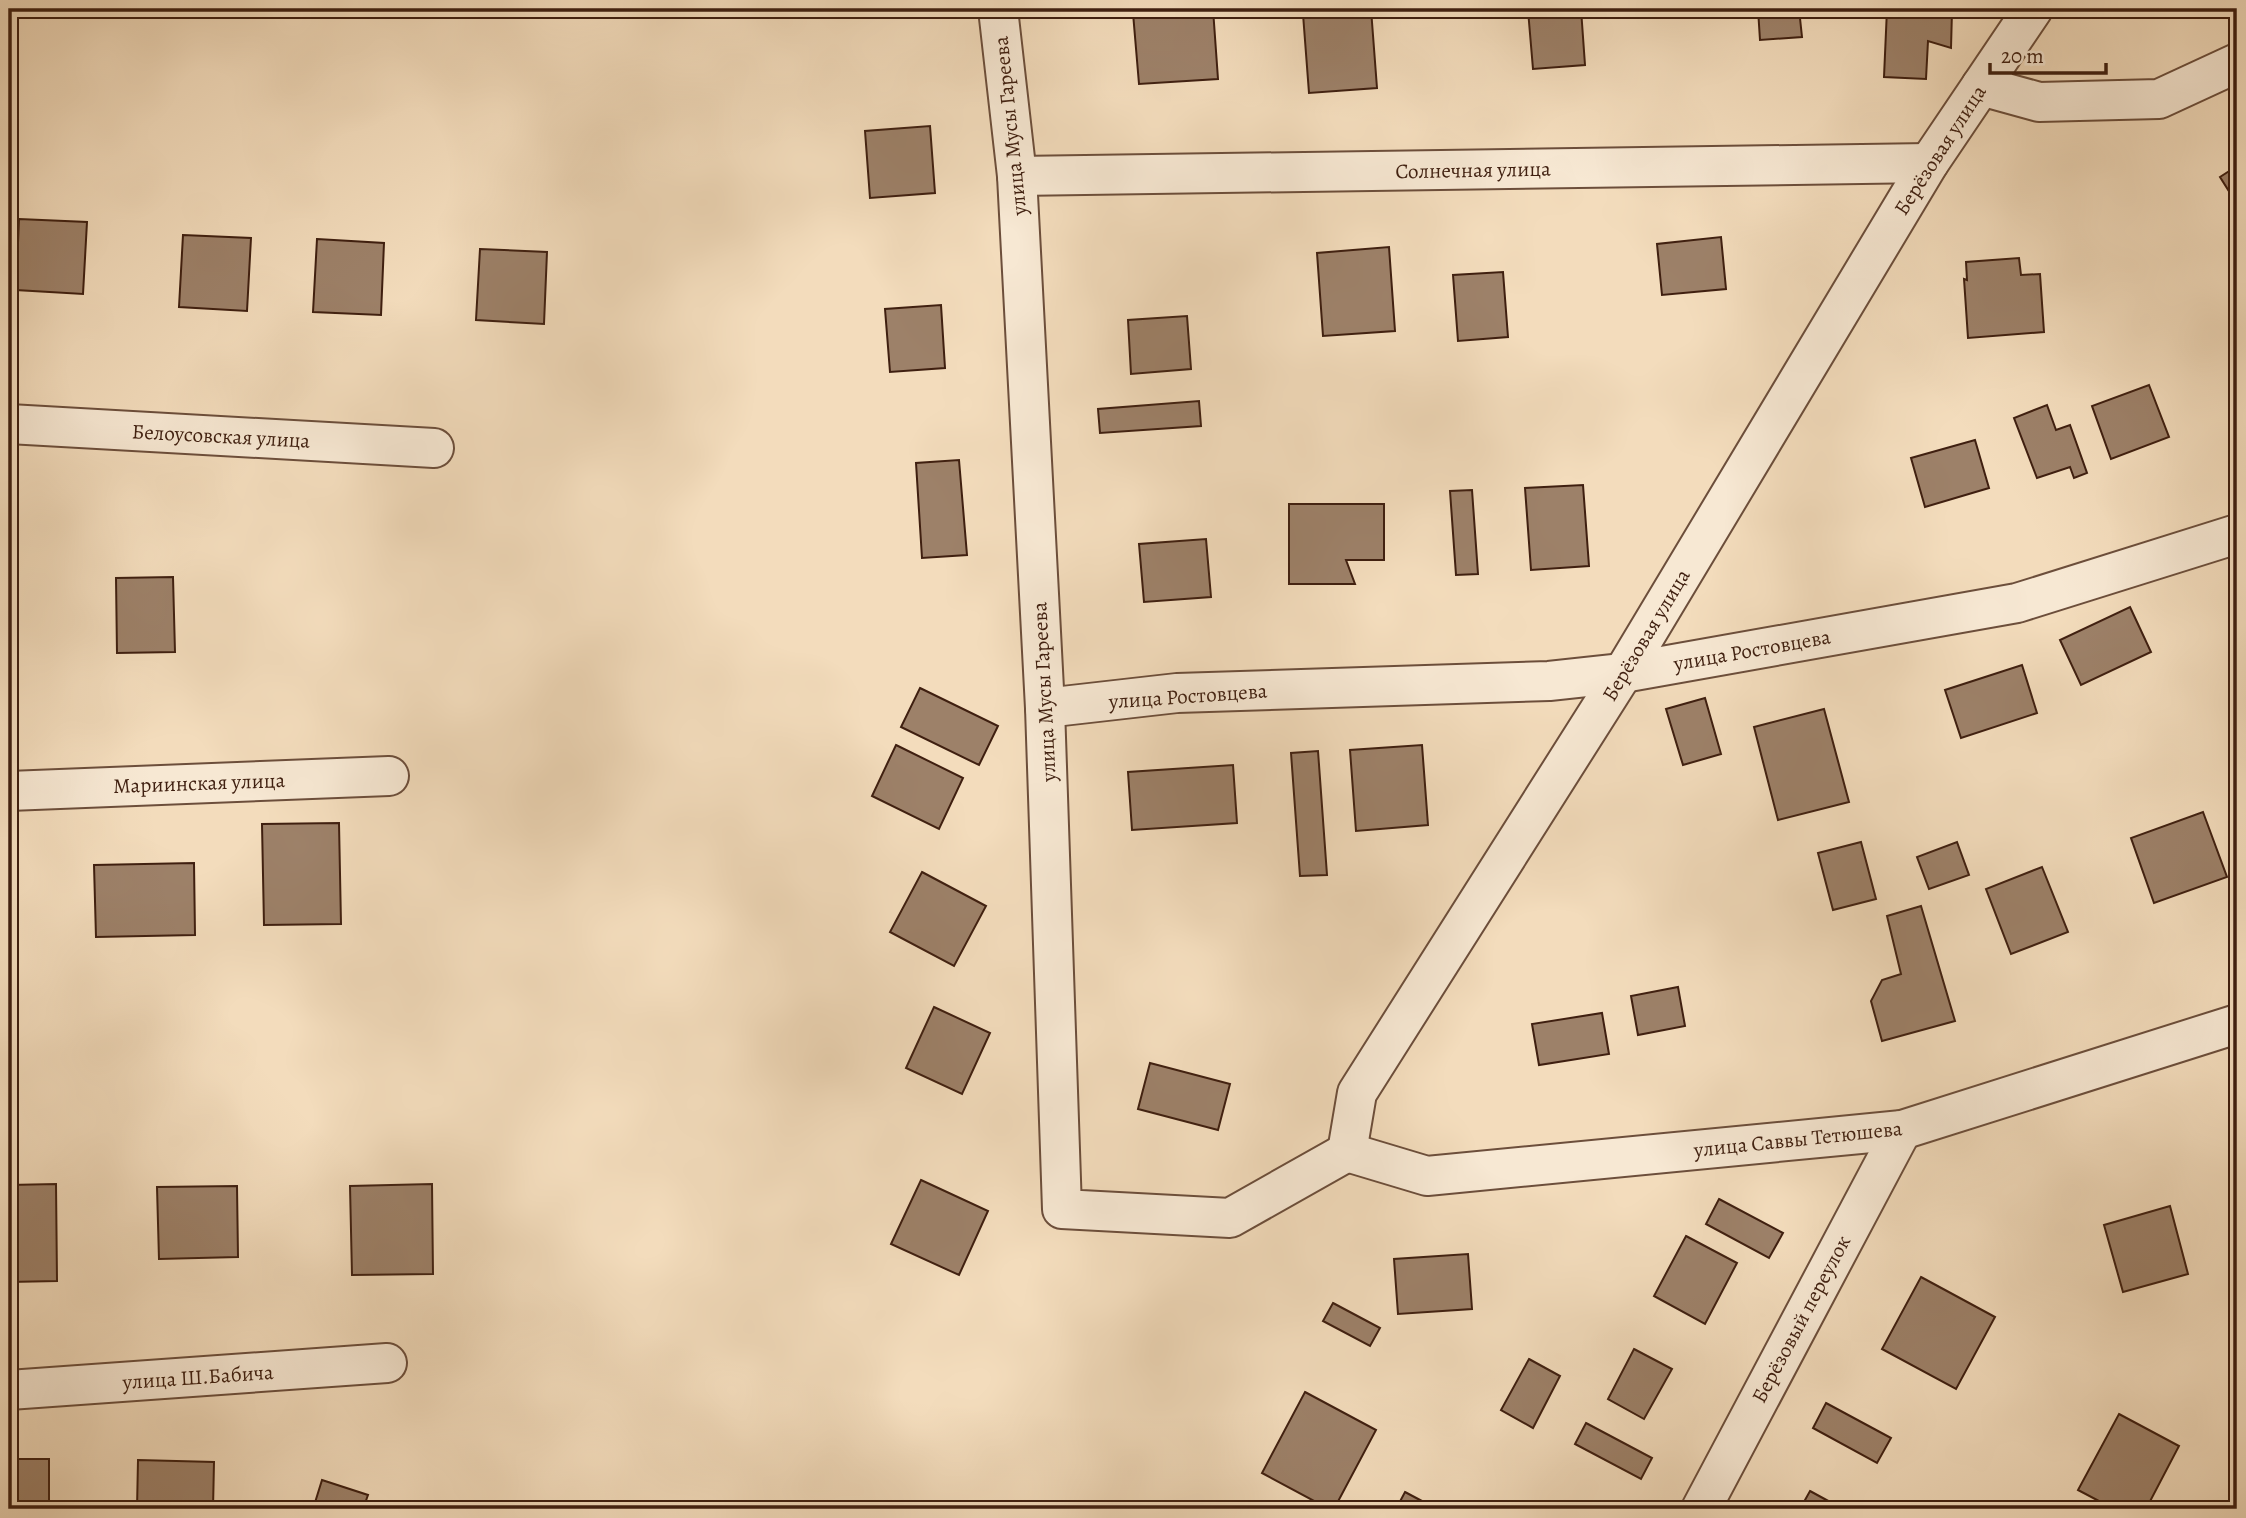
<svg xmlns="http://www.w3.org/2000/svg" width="2246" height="1518" font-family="Alegreya,serif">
<rect width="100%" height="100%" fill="#f3dcbc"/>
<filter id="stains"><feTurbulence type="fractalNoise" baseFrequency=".00286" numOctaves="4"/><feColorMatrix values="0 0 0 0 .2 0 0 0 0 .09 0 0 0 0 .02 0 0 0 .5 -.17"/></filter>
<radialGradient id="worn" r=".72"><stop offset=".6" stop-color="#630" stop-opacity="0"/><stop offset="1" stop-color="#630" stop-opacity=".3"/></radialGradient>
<g fill="#9d8169" stroke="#3f1f10" stroke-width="2">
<path d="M1193 9H1213L1218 79 1139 84 1133 13Z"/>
<path d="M1371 9 1377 88 1309 93 1303 14Z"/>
<path d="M1581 9 1585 65 1533 69 1528 10Z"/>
<path d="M1758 9H1799L1802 37 1760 40Z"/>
<path d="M1887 9 1952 11 1951 48 1928 41 1926 79 1884 77Z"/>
<path d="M930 126 935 193 870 198 865 131Z"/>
<path d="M2237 166V204L2220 177Z"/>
<path d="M19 219 87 222 83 294 16 290Z"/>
<path d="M183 235 251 238 247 311 179 307Z"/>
<path d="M1721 237 1726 289 1662 295 1657 244Z"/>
<path d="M317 239 384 243 381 315 313 312Z"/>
<path d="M1389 247 1395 331 1323 336 1317 253Z"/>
<path d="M480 249 547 252 544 324 476 320Z"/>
<path d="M2019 258 2021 275 2040 274 2044 332 1968 338 1964 279 1967 280 1966 262Z"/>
<path d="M1503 272 1508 337 1458 341 1453 275Z"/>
<path d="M941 305 945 368 890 372 885 309Z"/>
<path d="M1187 316 1191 369 1131 374 1128 320Z"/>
<path d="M2149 385 2169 437 2111 459 2092 406Z"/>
<path d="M1199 401 1201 426 1100 433 1098 409Z"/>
<path d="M2047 405 2056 430 2070 425 2087 473 2074 478 2070 467 2037 478 2014 418Z"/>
<path d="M1975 440 1989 488 1925 507 1911 458Z"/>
<path d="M959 460 967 555 922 558 916 463Z"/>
<path d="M1583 485 1589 566 1531 570 1525 488Z"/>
<path d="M1472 490 1478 574 1456 575 1450 491Z"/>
<path d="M1289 504H1384V560H1346L1355 584H1289Z"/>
<path d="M1206 539 1211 597 1144 602 1139 544Z"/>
<path d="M173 577 175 652 117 653 116 578Z"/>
<path d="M2130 607 2151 652 2081 685 2060 640Z"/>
<path d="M2022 665 2037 713 1961 738 1945 690Z"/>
<path d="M920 688 998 726 979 765 901 727Z"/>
<path d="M1705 698 1721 754 1683 765 1666 709Z"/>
<path d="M1824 709 1849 802 1778 820 1754 727Z"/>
<path d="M896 745 963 778 939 829 872 796Z"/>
<path d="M1422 745 1428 825 1356 831 1350 750Z"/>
<path d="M1318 751 1327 875 1300 876 1291 753Z"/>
<path d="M1233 765 1237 823 1132 830 1128 772Z"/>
<path d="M2203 812 2227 877 2154 903 2131 838Z"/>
<path d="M339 823 341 924 264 925 262 824Z"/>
<path d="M1861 842 1876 899 1833 910 1818 853Z"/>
<path d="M1957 842 1969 875 1929 889 1917 857Z"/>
<path d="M194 863 195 935 96 937 94 865Z"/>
<path d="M2042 867 2068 932 2011 954 1986 889Z"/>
<path d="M922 872 986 906 954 966 890 932Z"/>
<path d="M1921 906 1955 1021 1882 1041 1871 1001 1882 980 1901 974 1887 916Z"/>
<path d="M1678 987 1685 1026 1638 1035 1631 996Z"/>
<path d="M934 1007 990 1033 962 1094 906 1068Z"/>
<path d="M1602 1013 1609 1054 1539 1065 1532 1024Z"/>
<path d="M1150 1063 1230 1084 1218 1130 1138 1109Z"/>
<path d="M921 1180 988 1211 959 1275 891 1244Z"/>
<path d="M56 1184 57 1281 9 1282V1185Z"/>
<path d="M432 1184 433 1274 352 1275 350 1186Z"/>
<path d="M237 1186 238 1257 159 1259 157 1187Z"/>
<path d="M1719 1199 1783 1233 1769 1258 1706 1224Z"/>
<path d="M2170 1206 2188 1274 2123 1292 2104 1225Z"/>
<path d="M1686 1236 1737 1263 1705 1324 1654 1296Z"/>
<path d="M1468 1254 1472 1309 1398 1314 1394 1259Z"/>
<path d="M1921 1277 1995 1317 1956 1389 1882 1349Z"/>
<path d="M1333 1303 1380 1328 1370 1346 1323 1321Z"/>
<path d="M1634 1349 1672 1369 1644 1419 1608 1399Z"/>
<path d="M1529 1359 1560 1376 1533 1428 1501 1410Z"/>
<path d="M1305 1392 1376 1430 1334 1509H1329L1262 1473Z"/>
<path d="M1826 1403 1891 1438 1877 1463 1813 1428Z"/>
<path d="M2119 1414 2179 1446 2146 1509H2114L2078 1490Z"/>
<path d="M1586 1423 1652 1458 1641 1479 1575 1444Z"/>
<rect x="9" y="1459" width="40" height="50"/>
<path d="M138 1460 214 1462 213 1509H137Z"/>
<path d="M322 1480 368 1495 363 1509H313Z"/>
<path d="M1810 1491 1843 1509H1800Z"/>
<path d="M1405 1492 1437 1509H1396Z"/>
</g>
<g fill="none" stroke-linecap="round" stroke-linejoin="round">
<defs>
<g id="minor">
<path d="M998 9 1017 176 1045 708 1062 1209 1230 1218 1347 1152"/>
<path d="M1981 86 2039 102 2159 99 2237 63"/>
<path d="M1017 176 1929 163"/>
<path d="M9 424 434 448"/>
<path d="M1045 708 1177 693 1549 681 1623 673 2017 603 2237 534"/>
<path d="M9 791 389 776"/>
<path d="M1347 1152 1357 1093 1623 673 1929 163 2033 9"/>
<path d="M1347 1152 1427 1176 1902 1130 2237 1024"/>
<path d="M9 1390 387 1363"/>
<path d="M1701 1509 1902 1130"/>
</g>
</defs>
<use href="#minor" stroke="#6c4e3b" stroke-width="42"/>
<use href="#minor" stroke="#f7e8d3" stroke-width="38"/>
</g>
<g text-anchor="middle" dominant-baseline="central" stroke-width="5" stroke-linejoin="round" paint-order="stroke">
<g font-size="21" fill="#3f1f10" stroke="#f7e8d3">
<text transform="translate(1010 126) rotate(-96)">улица Мусы Гареева</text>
<text transform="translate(1940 150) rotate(-57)">Берёзовая улица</text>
<text transform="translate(1473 170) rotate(-1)">Солнечная улица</text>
<text transform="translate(221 436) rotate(3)">Белоусовская улица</text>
<text transform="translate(1646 635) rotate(-59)">Берёзовая улица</text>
<text transform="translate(1752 650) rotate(-10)">улица Ростовцева</text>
<text transform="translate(1044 692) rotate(-93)">улица Мусы Гареева</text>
<text transform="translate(1188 696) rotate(-4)">улица Ростовцева</text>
<text transform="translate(199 783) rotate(-2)">Мариинская улица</text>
<text transform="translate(1798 1139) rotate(-6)">улица Саввы Тетюшева</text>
<text transform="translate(1801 1319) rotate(-62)">Берёзовый переулок</text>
<text transform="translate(198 1377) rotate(-4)">улица Ш.Бабича</text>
</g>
</g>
<rect width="2246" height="1518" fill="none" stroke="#f3dcbc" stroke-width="35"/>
<rect x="10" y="10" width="2225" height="1497" fill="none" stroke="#3f1f10" stroke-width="3.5"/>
<rect x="18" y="18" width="2211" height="1483" fill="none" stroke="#3f1f10" stroke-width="2"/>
<path d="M1990 63v10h116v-10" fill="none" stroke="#3f1f10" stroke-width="3.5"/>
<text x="2001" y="63" font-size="21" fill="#3f1f10" stroke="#f7e8d3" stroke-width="5" paint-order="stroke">20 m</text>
<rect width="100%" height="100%" filter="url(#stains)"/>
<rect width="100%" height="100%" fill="url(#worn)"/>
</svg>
